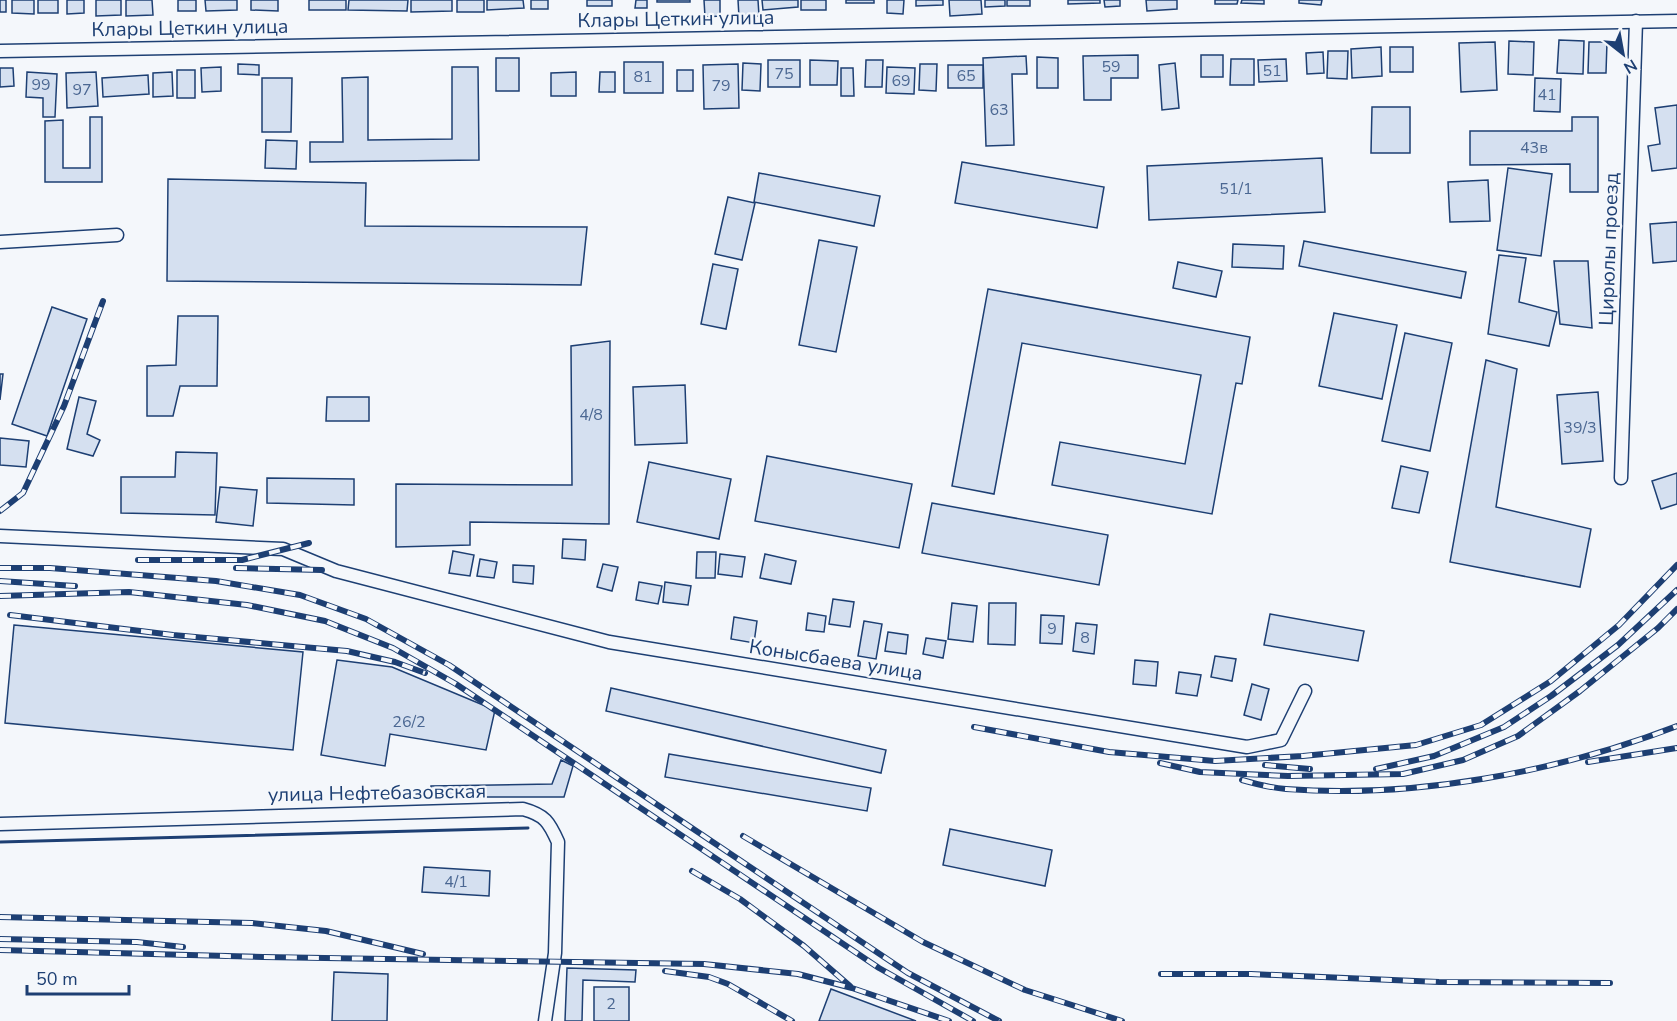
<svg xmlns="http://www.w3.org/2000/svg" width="1677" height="1021" font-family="'Nunito Sans',sans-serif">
<rect width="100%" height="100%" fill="#f4f7fb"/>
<g fill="#d5e0f0" stroke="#1d3f73" stroke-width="1.5">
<rect x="0" y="0" width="6" height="12"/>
<path d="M12 0H34V14L12 13Z"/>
<rect x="38" y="0" width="20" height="13"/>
<path d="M67 0H84V13L67 14Z"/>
<path d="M96 0H121V15L96 16Z"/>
<path d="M126 0H152L153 15 126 16Z"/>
<rect x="178" y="0" width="18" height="11"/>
<path d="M205 0H237V10L206 11Z"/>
<path d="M251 0H278V11L251 10Z"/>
<rect x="309" y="0" width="37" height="10"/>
<path d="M349 0H408L407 11 348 10Z"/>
<path d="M411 0H452V11L411 12Z"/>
<rect x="457" y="0" width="27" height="12"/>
<path d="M487 0H523L524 8 487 10Z"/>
<rect x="531" y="0" width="17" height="9"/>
<rect x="587" y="0" width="25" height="6"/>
<path d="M636 0H647V8H635Z"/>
<rect x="657" y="0" width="33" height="2"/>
<path d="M704 0H720V16L705 17Z"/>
<path d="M738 0H758L759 16 739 17Z"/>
<path d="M762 0H798V7L763 10Z"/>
<rect x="801" y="0" width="25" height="10"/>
<rect x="846" y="0" width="28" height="3"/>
<path d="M887 0H904L903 14 887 13Z"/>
<path d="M916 0H943V5L916 6Z"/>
<path d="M949 0H981L982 14 950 16Z"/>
<path d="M985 0H1005V6L985 7Z"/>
<rect x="1007" y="0" width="23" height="6"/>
<path d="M1068 0H1100V3L1068 4Z"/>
<path d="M1104 0H1120V6L1105 7Z"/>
<path d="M1146 0H1177V9L1147 11Z"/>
<path d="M1215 0H1238L1237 4H1215Z"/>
<path d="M1242 0H1264V4L1241 3Z"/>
<path d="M1299 0H1322L1321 5 1299 3Z"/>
<path d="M1559 40 1584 41 1583 74 1557 73Z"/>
<path d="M1509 41 1534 42 1533 75 1508 74Z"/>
<path d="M1495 42 1497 90 1461 92 1459 43Z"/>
<path d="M1589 42H1607L1606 73H1588Z"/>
<path d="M1381 47 1382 76 1352 78 1351 49Z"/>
<rect x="1390" y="47" width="23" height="25"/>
<path d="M1328 51H1348L1347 79 1327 78Z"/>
<path d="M1323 52 1324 73 1307 74 1306 53Z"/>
<path d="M1138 55V78H1111V100H1084L1083 56Z"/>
<rect x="1201" y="55" width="22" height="22"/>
<path d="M1026 56 1027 74H1012L1014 145 986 146 983 58Z"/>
<path d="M1037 57 1058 58V88H1037Z"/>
<rect x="496" y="58" width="23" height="33"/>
<path d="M1231 59H1254V85H1230Z"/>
<path d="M1286 59 1287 81 1259 82 1258 60Z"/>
<rect x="768" y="60" width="32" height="27"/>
<path d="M810 60 838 61 837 85H810Z"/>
<path d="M866 60H883L882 87H865Z"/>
<rect x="624" y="62" width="39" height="31"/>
<path d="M743 63 761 64 760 91 742 90Z"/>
<path d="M1175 63 1179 108 1162 110 1159 65Z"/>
<path d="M238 64 259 65V75L238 74Z"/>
<path d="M738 64 739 108 704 109 703 65Z"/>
<path d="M920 64H937L936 91 919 90Z"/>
<rect x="948" y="65" width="35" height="23"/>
<path d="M221 67V91L202 92 201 68Z"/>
<path d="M452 67H478L479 160 310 162V142H343L342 78 368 77V140L452 139Z"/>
<path d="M887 67 915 68 914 94 886 93Z"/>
<path d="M0 68H13L14 86 0 87Z"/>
<path d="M841 68H853L854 96H841Z"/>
<rect x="177" y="70" width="18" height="28"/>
<rect x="677" y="70" width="16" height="21"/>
<path d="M27 72 57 74 55 117H43V98L26 97Z"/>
<path d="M96 72 98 106 67 108 66 73Z"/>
<path d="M172 72 173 96 153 97V73Z"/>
<path d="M576 72V96H551V73Z"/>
<path d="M600 72H615V92H599Z"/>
<path d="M148 75 149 94 103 97 102 78Z"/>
<path d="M262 78H292L291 132H262Z"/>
<path d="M1535 78 1561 79 1560 112 1534 111Z"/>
<path d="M1677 105V168L1652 171 1648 146 1660 144 1655 108Z"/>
<path d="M1372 107H1410V153H1371Z"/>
<path d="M90 117H102V182H45V121L63 120V168H90Z"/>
<path d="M1572 117H1598V192H1570V164L1470 165V131H1572Z"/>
<path d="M266 140 297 141 296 169 265 168Z"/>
<path d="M1322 158 1325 212 1149 220 1147 166Z"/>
<path d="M962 162 1104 187 1097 228 955 203Z"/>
<path d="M1508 168 1552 174 1541 256 1497 250Z"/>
<path d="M759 173 880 196 874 226 754 202Z"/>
<path d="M168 179 366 183 365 226 587 227 581 285 167 281Z"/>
<path d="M1488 180 1490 221 1450 222 1448 182Z"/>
<path d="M728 197 755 203 742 260 715 254Z"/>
<path d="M1677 222V261L1653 263 1650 224Z"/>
<path d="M819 240 857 247 836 352 799 345Z"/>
<path d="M1304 241 1466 272 1461 298 1299 266Z"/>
<path d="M1233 244 1284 246 1283 269 1232 267Z"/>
<path d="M1499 255 1526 258 1519 302 1557 312 1549 346 1488 334Z"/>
<path d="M1554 261H1588L1592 328 1560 324Z"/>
<path d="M1178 262 1222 271 1216 297 1173 288Z"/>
<path d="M713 264 738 269 726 329 701 324Z"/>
<path d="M988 289 1250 337 1242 384 1236 383 1212 514 1052 485 1060 442 1185 464 1201 375 1022 343 994 494 952 486Z"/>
<path d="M52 307 87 319 47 436 12 424Z"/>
<path d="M1334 313 1397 325 1382 399 1319 386Z"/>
<path d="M178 316H218L217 386H180L173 416H147V366L176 365Z"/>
<path d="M1405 333 1452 343 1430 451 1382 441Z"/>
<path d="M610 341 609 524 470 522V545L396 547V484L572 485 571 346Z"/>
<path d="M1486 360 1517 369 1496 507 1591 529 1580 587 1450 562Z"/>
<path d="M0 374H3L0 400Z"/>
<path d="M685 385 687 443 635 445 633 387Z"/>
<path d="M1598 392 1603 461 1562 464 1557 395Z"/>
<path d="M79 397 96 401 87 434 100 440 93 456 67 449Z"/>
<path d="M327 397H369V421H326Z"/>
<path d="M0 438 29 441 26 467 0 465Z"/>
<path d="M176 452 217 453 215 515 121 513V477H175Z"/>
<path d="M767 456 912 484 899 548 755 521Z"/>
<path d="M649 462 731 479 719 539 637 522Z"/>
<path d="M1401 466 1428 472 1419 513 1392 508Z"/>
<path d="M1677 473V504L1661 509 1652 481Z"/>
<path d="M267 478 354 479V505L267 503Z"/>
<path d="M220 487 257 490 253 526 216 522Z"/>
<path d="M932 503 1108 535 1099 585 922 553Z"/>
<path d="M563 539 586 540 585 560 562 558Z"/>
<path d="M453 551 474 555 470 576 449 573Z"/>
<path d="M697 552H716L715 578H696Z"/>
<path d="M720 554 745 557 742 577 718 574Z"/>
<path d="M765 554 796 561 791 584 760 578Z"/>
<path d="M480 559 497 562 494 578 477 576Z"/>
<path d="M603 564 618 567 612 591 597 587Z"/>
<path d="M513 565 534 566 533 584 513 582Z"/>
<path d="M639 582 662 586 658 604 636 600Z"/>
<path d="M665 582 691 586 688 605 663 602Z"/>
<path d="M833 599 854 602 850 627 829 624Z"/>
<path d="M952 603 977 606 973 642 948 639Z"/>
<path d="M989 603H1016L1015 645 988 644Z"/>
<path d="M808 613 826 616 824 632 806 630Z"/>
<path d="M1270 614 1364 631 1358 661 1264 645Z"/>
<path d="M1041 615 1064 616 1062 644 1040 643Z"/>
<path d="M734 617 757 621 754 643 731 639Z"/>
<path d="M864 621 882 624 876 659 858 656Z"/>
<path d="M1076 623 1097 625 1094 654 1073 651Z"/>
<path d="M14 625 303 652 293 750 5 723Z"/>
<path d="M888 632 908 635 906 654 885 651Z"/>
<path d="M926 638 946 641 943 658 923 654Z"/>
<path d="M1215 656 1236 659 1232 681 1211 677Z"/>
<path d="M337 660 392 667 495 710 486 750 390 734 385 766 321 755Z"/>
<path d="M1135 660 1158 662 1156 686 1133 684Z"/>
<path d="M1179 672 1201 675 1197 696 1176 693Z"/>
<path d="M1252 684 1269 689 1261 720 1244 715Z"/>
<path d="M611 688 886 750 881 773 606 711Z"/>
<path d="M669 754 871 788 867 811 665 777Z"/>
<path d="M561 760 573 766 564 797H431V786L552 784Z"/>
<path d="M950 829 1052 850 1045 886 943 865Z"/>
<path d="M424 867 490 871 489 896 422 892Z"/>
<path d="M567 968 636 970 635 982 583 980 582 1021H565Z"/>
<path d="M334 972 388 974 387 1021H332Z"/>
<rect x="594" y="987" width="35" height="34"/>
<path d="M831 989 916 1021H819Z"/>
</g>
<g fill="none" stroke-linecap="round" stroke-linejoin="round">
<defs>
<g id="street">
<path d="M0 51 1677 21"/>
<path d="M0 242 117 235"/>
<path d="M1621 478 1636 21"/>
<path d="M0 536 283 549 336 571 609 642 1247 747 1281 740 1305 691"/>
<path d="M0 824 523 809C545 815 549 822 558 842L555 953 545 1021"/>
</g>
</defs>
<use href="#street" stroke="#1d3f73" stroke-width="15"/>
<use href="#street" stroke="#f4f7fb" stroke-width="12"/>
<defs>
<g id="rail">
<path d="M0 511 23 493 64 406 103 301"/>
<path d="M138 560H242L309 543"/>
<path d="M0 568H50L216 581 300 595 366 619 449 665 908 973 999 1021"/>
<path d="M236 568 322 570"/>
<path d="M0 581 75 586"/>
<path d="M0 596 129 592 247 605 325 621 393 648 456 684 879 968 973 1021"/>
<path d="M10 615 173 635 347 651 395 662 425 673"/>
<path d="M974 727 1109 752 1215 761 1303 756 1416 745 1481 725 1551 681 1619 625 1677 565"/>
<path d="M1588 762 1677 748"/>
<path d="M1160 763 1200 772 1288 776 1403 774 1463 760 1518 736 1580 691 1658 628 1677 609"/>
<path d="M1265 765 1310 769"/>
<path d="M1376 769 1434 756 1504 727 1551 696 1618 645 1677 590"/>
<path d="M1242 780C1256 784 1272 788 1286 789 1414 799 1558 772 1677 726"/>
<path d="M743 836 923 942 1025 990 1122 1021"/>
<path d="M692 871 740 899 804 946 850 986"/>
<path d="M0 917 252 923 326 931 423 954"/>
<path d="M0 939 137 942 183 947"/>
<path d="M0 950 263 957 704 964 798 974 852 988 949 1021"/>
<path d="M665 971 709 977 728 984 792 1021"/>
<path d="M1161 974H1251L1439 982 1610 983"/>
</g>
</defs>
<use href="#rail" stroke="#1d3f73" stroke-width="6"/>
<use href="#rail" stroke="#f4f7fb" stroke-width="4" stroke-dasharray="11" stroke-linecap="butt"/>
<path stroke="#1d3f73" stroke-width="3" d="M0 842 528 828"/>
</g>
<g text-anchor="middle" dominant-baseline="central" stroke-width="4.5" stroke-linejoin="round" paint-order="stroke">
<g font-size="16" fill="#4b6792">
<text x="1111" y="67">59</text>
<text x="1272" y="71">51</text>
<text x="784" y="74">75</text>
<text x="966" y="76">65</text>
<text x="643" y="77">81</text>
<text x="901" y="81">69</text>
<text x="41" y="85">99</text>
<text x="721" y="86">79</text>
<text x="82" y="90">97</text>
<text x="1547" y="95">41</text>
<text x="999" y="110">63</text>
<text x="1534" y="148">43в</text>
<text x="1236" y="189">51/1</text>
<text x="591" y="415">4/8</text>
<text x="1580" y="428">39/3</text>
<text x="1052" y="629">9</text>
<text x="1085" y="638">8</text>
<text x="409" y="722">26/2</text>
<text x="456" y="882">4/1</text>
<text x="611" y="1004">2</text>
</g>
<g font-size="20" fill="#1d3f73" stroke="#f4f7fb">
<text transform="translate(676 19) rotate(-1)">Клары Цеткин улица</text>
<text transform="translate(190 28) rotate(-1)">Клары Цеткин улица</text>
<text transform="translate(1609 249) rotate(-88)">Цирюлы проезд</text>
<text transform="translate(836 660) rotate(9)">Конысбаева улица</text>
<text transform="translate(377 793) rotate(-1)">улица Нефтебазовская</text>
</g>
</g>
<g transform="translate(1623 54) rotate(149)" stroke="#f4f7fb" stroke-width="4.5" paint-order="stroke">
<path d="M0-4.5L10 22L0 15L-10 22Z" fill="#1d3f73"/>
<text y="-9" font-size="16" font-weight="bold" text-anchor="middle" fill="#1d3f73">N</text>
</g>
<path d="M27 985v9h102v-9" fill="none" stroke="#1d3f73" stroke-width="3"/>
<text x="36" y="985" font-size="18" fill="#1d3f73" stroke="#f4f7fb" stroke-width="4.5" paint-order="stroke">50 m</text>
</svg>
